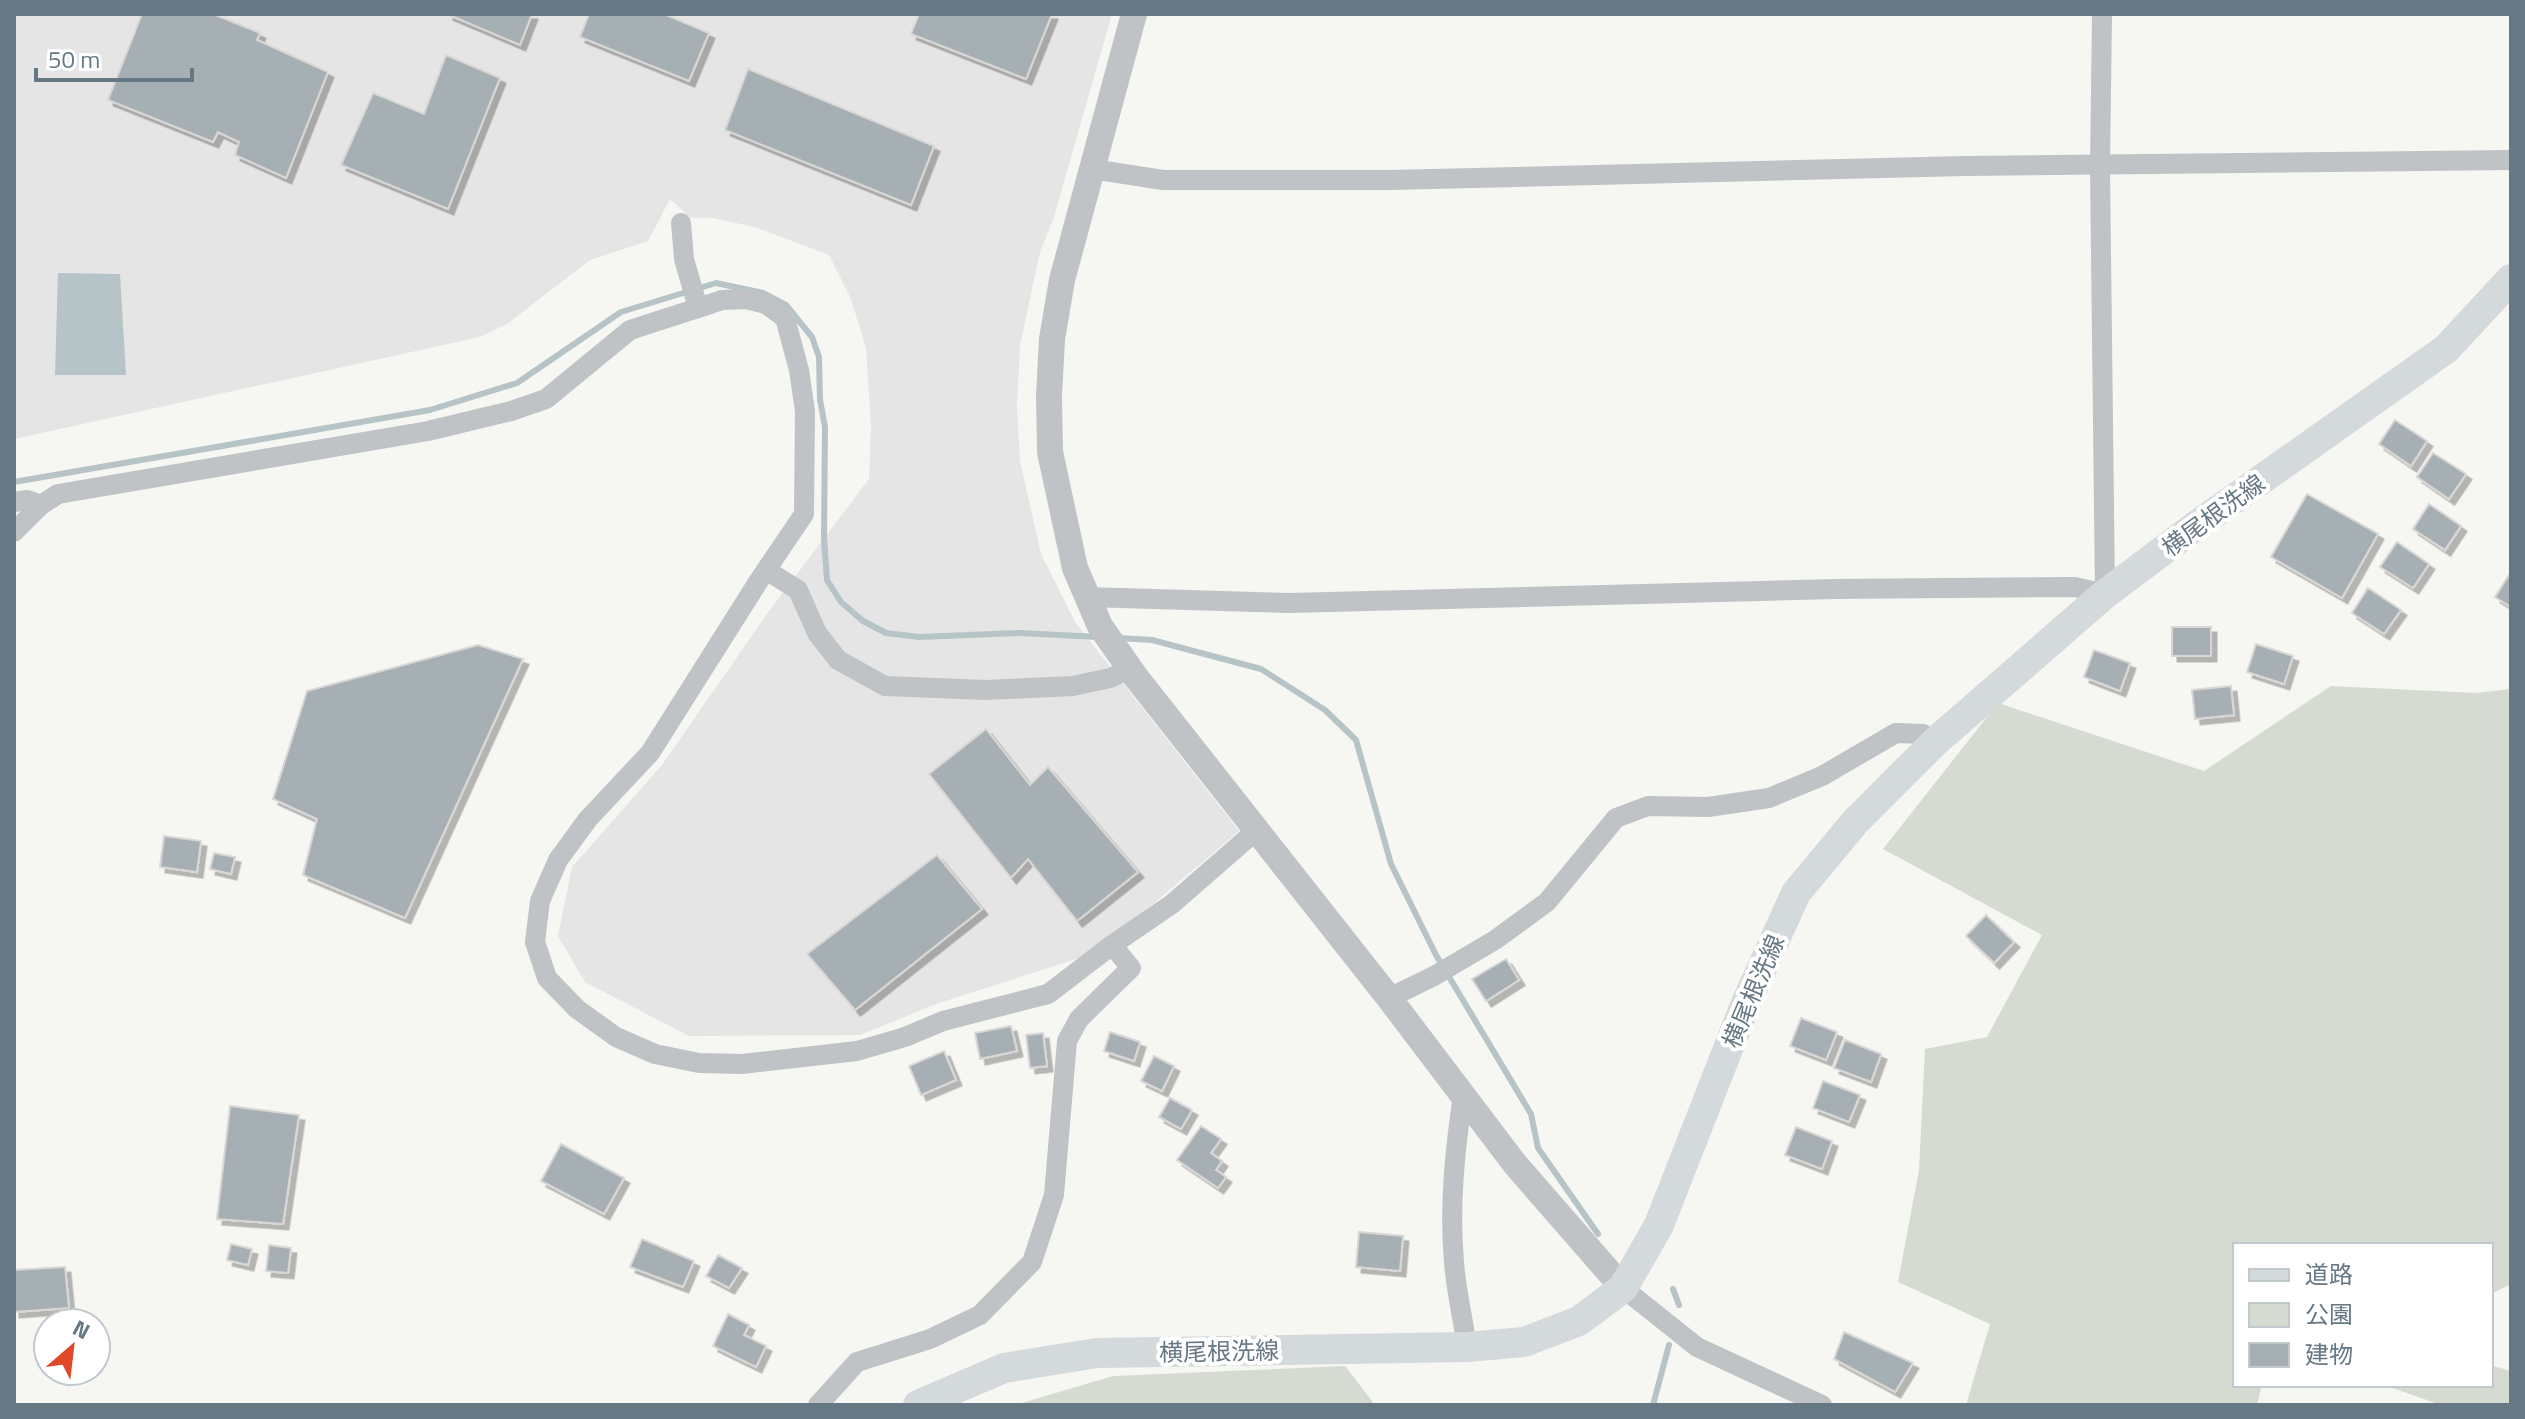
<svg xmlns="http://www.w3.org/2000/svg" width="2525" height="1419" font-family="'Titillium Web','Noto Sans JP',sans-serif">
<defs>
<filter id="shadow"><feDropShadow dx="5.5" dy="5.5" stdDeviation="0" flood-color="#0004"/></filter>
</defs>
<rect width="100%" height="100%" fill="#f6f6f3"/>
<path fill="#e4e5e4" d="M14 14H1112L1054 217 1040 252 1020 345 1017 407 1020 461 1041 554 1075 622 1239 831 1095 953 939 1003 860 1035 689 1036 585 982 558 936 572 867 662 765 769 611 869 479 871 425 866 348 851 299 829 255 755 227 712 218H691L670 199 648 241 590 260 507 324 480 337 14 439Z"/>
<g fill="#d6dbd2">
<path d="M2331 686 2476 693 2511 689V1284L2493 1293V1366L2511 1371V1405H2441L2384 1385H2491V1245H2235V1385H2262L2257 1405H1966L1990 1324 1898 1282 1919 1170 1925 1049 1987 1037 2042 935 1883 849 1998 703 2204 771Z"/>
<path d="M1345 1366 1375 1405H1015L1113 1376Z"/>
</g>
<path fill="#b6c4c7" d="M58 273 120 274 126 375H55Z"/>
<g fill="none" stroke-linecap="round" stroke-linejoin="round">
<g stroke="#b6c4c7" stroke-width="6">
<path d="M14 482 430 410 517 383 621 312 716 283 763 293 786 305 812 337 819 357 820 400 825 427 824 538 827 580 841 602 863 621 886 633 919 637 1019 633 1099 637"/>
<path d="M1119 638 1152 640 1261 669 1325 710 1356 740 1391 864 1436 955 1531 1114 1538 1148 1598 1234"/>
<path d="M1673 1289 1679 1305"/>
<path d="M1653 1405 1669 1345"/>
</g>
</g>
<g fill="#a6afb4" stroke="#d8d7d5" stroke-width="2" filter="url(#shadow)">
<path d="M142 14H213L260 33 257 40 328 72 286 178 235 155 239 142 218 132 213 142 108 100Z"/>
<path d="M447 14H532L520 45Z"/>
<path d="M589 14H664L709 33 689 81 580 37Z"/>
<path d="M919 14H1052L1026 79 911 34Z"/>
<path d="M446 55 500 78 448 209 341 165 373 93 424 114Z"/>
<path d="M748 69 934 146 911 205 725 130Z"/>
<path d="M2395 420 2427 441 2411 466 2379 444Z"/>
<path d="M2433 453 2466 474 2449 499 2417 477Z"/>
<path d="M2307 494 2378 534 2342 598 2271 557Z"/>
<path d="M2429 504 2461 526 2445 550 2413 529Z"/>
<path d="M2397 542 2429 564 2413 588 2380 567Z"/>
<path d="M2511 572V607L2495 597Z"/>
<path d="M2368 588 2401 610 2384 634 2352 613Z"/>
<rect x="2172" y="627" width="39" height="29"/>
<path d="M2256 644 2293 656 2284 684 2247 672Z"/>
<path d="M478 645 523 659 405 918 303 875 317 819 273 799 307 691Z"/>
<path d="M2094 650 2130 663 2120 691 2084 677Z"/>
<path d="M2231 686 2234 715 2195 719 2192 690Z"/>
<path d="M986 729 1030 785 1048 767 1138 872 1077 921 1028 859 1011 878 929 774Z"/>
<path d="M164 836 201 841 197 872 160 867Z"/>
<path d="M214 853 235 857 231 874 210 869Z"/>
<path d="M937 855 982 909 855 1010 807 954Z"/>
<path d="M1986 915 2014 942 1994 963 1966 936Z"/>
<path d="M1506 959 1519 980 1486 1001 1472 979Z"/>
<path d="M1801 1018 1837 1032 1826 1060 1790 1046Z"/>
<path d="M1011 1026 1017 1051 980 1059 975 1033Z"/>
<path d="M1110 1032 1140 1042 1134 1061 1104 1051Z"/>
<path d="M1043 1033 1047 1066 1030 1068 1026 1035Z"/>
<path d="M1845 1040 1881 1054 1871 1082 1834 1068Z"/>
<path d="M944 1051 956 1080 921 1095 909 1066Z"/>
<path d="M1154 1056 1174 1066 1162 1091 1141 1081Z"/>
<path d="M1823 1081 1860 1095 1849 1122 1813 1108Z"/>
<path d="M1170 1098 1192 1110 1181 1129 1159 1117Z"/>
<path d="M230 1106 299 1115 283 1224 217 1219Z"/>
<path d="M1201 1126 1221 1139 1211 1153 1222 1161 1216 1170 1226 1177 1218 1188 1177 1160Z"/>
<path d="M1796 1127 1832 1141 1822 1169 1785 1155Z"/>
<path d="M561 1144 624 1178 604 1214 541 1181Z"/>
<path d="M1359 1232 1403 1236 1400 1271 1356 1267Z"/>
<path d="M642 1239 694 1261 683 1287 630 1267Z"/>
<path d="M231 1244 252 1249 248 1265 227 1260Z"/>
<path d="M269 1245 291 1248 288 1273 266 1271Z"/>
<path d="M718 1255 742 1268 729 1288 706 1276Z"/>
<path d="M65 1267 69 1308 14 1312V1270Z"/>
<path d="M728 1314 749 1325 744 1335 766 1346 756 1367 713 1346Z"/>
<path d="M1844 1332 1913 1363 1895 1392 1834 1359Z"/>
</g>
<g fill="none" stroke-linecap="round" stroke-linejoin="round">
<g stroke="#bfc3c6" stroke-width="20">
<path d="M1092 169 1163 180H1389L1966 166 2511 160"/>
<path d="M681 223 684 259 698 308 722 300 746 299 766 304 785 318 799 370 805 411 804 514 758 582 650 753 588 819 558 860 540 901 535 942 547 978 577 1009 616 1037 655 1054 699 1063 742 1064 857 1051 905 1037 943 1021 1048 994 1112 945 1172 904 1258 829"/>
<path d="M14 502 27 500 41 505"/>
<path d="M14 532 41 505 58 494 428 431 511 411 546 399 630 330 698 308"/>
<path d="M766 570 798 590 817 633 838 660 885 686 986 690 1073 686 1110 678 1130 669"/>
<path d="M1087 597 1289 603 1835 589 2075 587 2105 594 2100 167 2102 14"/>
<path d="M1389 998 1434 976 1495 940 1547 902 1616 818 1648 806 1708 807 1769 798 1822 776 1896 733 1923 734 1936 741"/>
<path d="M1463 1095C1455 1150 1449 1206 1454 1262 1456 1290 1463 1319 1467 1347"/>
<path d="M1623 1288 1697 1347 1822 1405"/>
<path d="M818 1405 857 1362 930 1339 980 1315 1032 1262 1054 1195 1067 1041 1079 1019 1131 968 1112 945"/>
</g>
<path stroke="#bfc3c6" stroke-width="26" d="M1134 14 1062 280 1052 339 1049 396 1050 452 1075 568 1100 626 1135 676 1389 998 1515 1164 1623 1288"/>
<path stroke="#d4d9dc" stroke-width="30" d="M918 1405 1004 1368 1097 1353 1467 1347 1524 1342 1579 1321 1623 1288 1659 1225 1746 1003 1796 893 1855 822 1936 741 2105 594 2197 525 2446 349 2511 279"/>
</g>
<g text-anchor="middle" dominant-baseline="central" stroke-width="8" stroke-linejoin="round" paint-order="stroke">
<g font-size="24" fill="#657883" stroke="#fff">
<text transform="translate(2213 515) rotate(-36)">横尾根洗線</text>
<text transform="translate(1753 991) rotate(-67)">横尾根洗線</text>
<text transform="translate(1219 1351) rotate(-1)">横尾根洗線</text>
</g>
</g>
<rect width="2525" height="1419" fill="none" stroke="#657883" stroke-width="32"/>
<rect x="2233" y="1243" width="260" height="144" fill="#ffffff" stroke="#c1c9cd" stroke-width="2"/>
<rect x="2249" y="1269" width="40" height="12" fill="#d4d9dc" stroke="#c1c9cd" stroke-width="2"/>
<text x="2305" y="1283" font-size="24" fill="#657883">道路</text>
<rect x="2249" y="1303" width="40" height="24" fill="#d6dbd2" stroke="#c1c9cd" stroke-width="2"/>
<text x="2305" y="1323" font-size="24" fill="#657883">公園</text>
<rect x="2249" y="1343" width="40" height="24" fill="#a6afb4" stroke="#c1c9cd" stroke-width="2"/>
<text x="2305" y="1363" font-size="24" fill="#657883">建物</text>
<g transform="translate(72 1347) rotate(28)"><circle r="38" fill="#ffffff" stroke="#c1c9cd" stroke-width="2"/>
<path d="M0-6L14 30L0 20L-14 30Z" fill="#e14828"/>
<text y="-12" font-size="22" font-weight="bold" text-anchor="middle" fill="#657883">N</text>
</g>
<path d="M36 68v12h156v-12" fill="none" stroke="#657883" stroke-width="4"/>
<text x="48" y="68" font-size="24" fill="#657883" stroke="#ffffff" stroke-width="6" paint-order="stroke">50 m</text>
</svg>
